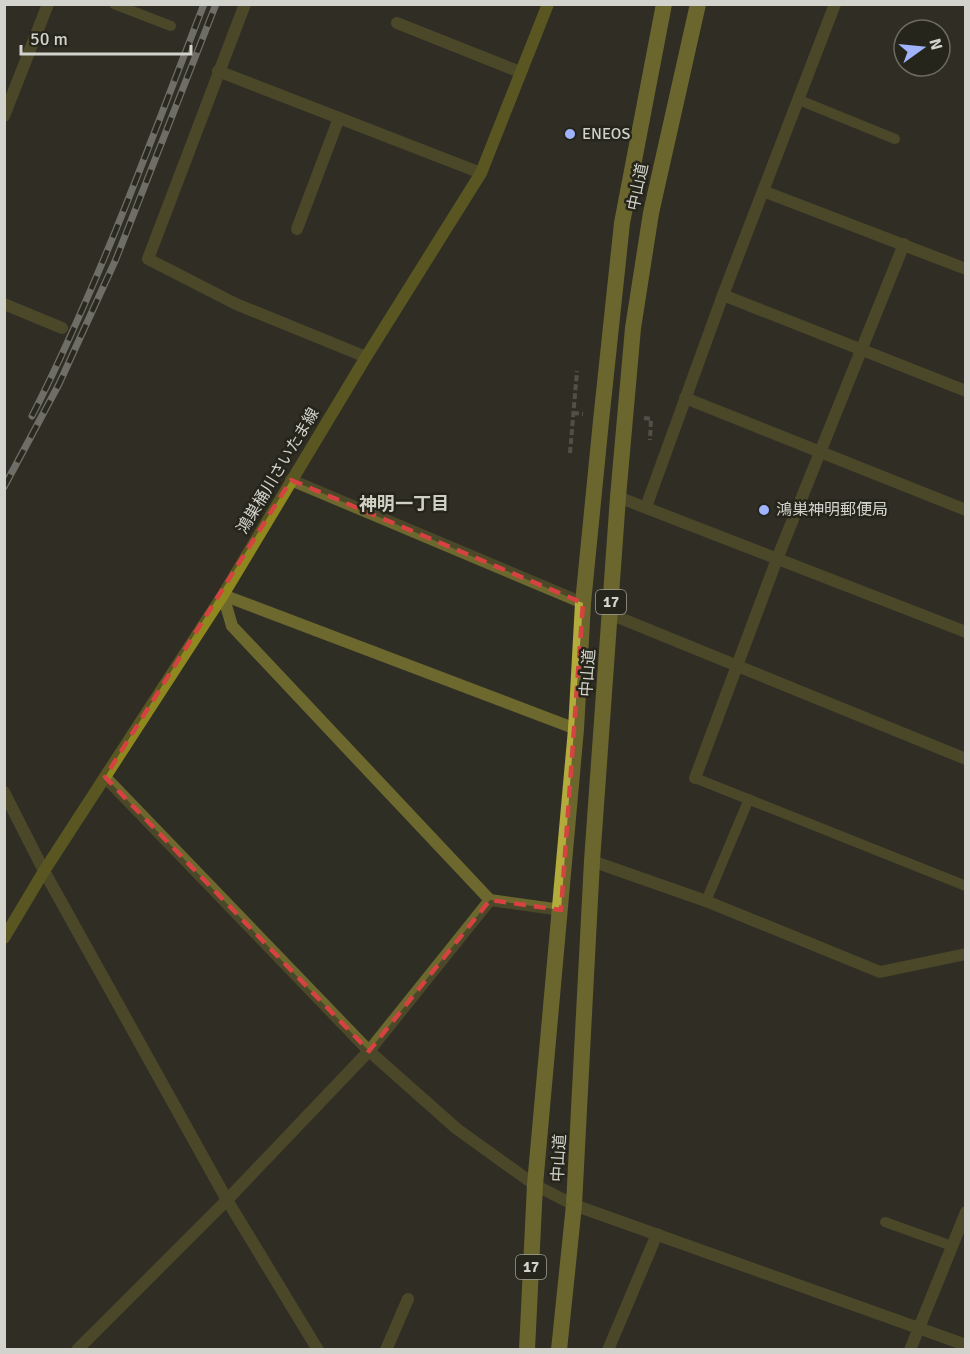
<svg xmlns="http://www.w3.org/2000/svg" width="970" height="1354" font-family="Signika,'Noto Sans JP',sans-serif">
<rect width="100%" height="100%" fill="#2f2e25"/>
<g fill="none" stroke-linecap="round" stroke-linejoin="round">
<g stroke="#7b7b73" stroke-width="4" stroke-dasharray="6 3" stroke-linecap="butt">
<path d="M573 413 583 414"/>
<path d="M644 418 651 419 650 440"/>
<path d="M570 453 577 371"/>
</g>
<g stroke="#6c682e" stroke-width="10">
<path d="M114 4 171 26"/>
<path d="M799 100 895 139"/>
<path d="M695 778 966 886"/>
<path d="M706 901 749 799"/>
<path d="M885 1222 952 1246"/>
</g>
<g stroke="#6c682e" stroke-width="12">
<path d="M245 4 148 259 236 304 366 357"/>
<path d="M397 23 520 72"/>
<path d="M218 71 481 173"/>
<path d="M4 116 48 4"/>
<path d="M763 191 966 269"/>
<path d="M297 229 339 118"/>
<path d="M723 295 966 391"/>
<path d="M4 304 62 328"/>
<path d="M685 398 966 510"/>
<path d="M291 480 583 603"/>
<path d="M618 497 966 632"/>
<path d="M646 507 723 295 835 4"/>
<path d="M223 595 232 626 490 900 561 910"/>
<path d="M223 595 576 729"/>
<path d="M610 614 966 759"/>
<path d="M105 777 369 1051 457 1129 535 1185 574 1205 966 1345"/>
<path d="M695 778 777 559 904 244"/>
<path d="M4 792 44 871 227 1200 318 1350"/>
<path d="M592 861 706 901 880 972 966 954"/>
<path d="M77 1350 227 1200 369 1051 490 900"/>
<path d="M386 1350 408 1299"/>
<path d="M608 1350 657 1234"/>
<path d="M910 1350 966 1212"/>
</g>
<path stroke="#8f881e" stroke-width="12" d="M4 938 44 871 223 595 366 357 481 173 548 4"/>
<g stroke="#b3ab3b" stroke-width="16">
<path d="M527 1350 535 1185 576 729 583 603 601 421 622 223 664 4"/>
<path d="M559 1350 574 1205 592 861 618 497 633 328 651 213 698 4"/>
</g>
<defs>
<g id="rail">
<path d="M32 416C99 284 150 143 204 4"/>
<path d="M4 487 59 384 116 259 216 4"/>
</g>
</defs>
<use href="#rail" stroke="#bcbcb5" stroke-width="7"/>
<use href="#rail" stroke="#25251b" stroke-width="4.5" stroke-dasharray="14" stroke-linecap="butt"/>
</g>
<path d="M0 0H970V1354H0ZM291 480 583 603 561 910 490 900 369 1051 105 777Z" fill="#2f2e25" fill-opacity=".55" fill-rule="evenodd"/>
<path fill="none" stroke="#d64241" stroke-width="4.5" stroke-dasharray="12 8" stroke-linejoin="round" d="M291 480 583 603 561 910 490 900 369 1051 105 777Z"/>
<g fill="#a0b3fd" stroke="#25251b" stroke-width="2">
<circle cx="570" cy="134" r="6"/>
<circle cx="764" cy="510" r="6"/>
</g>
<g text-anchor="middle" dominant-baseline="central" stroke-width="5" stroke-linejoin="round" paint-order="stroke">
<g fill="#25251b" stroke="#9f9f98" stroke-width="1.5">
<rect x="596" y="590" width="30" height="24" rx="4.5"/>
<rect x="516" y="1255" width="30" height="24" rx="4.5"/>
</g>
<g font-size="15" font-weight="bold" fill="#d3d3cd">
<text x="611" y="602">17</text>
<text x="531" y="1267">17</text>
</g>
<g font-size="16" fill="#d3d3cd" stroke="#25251b" text-anchor="start">
<text x="582" y="134">ENEOS</text>
<text x="776" y="510">鴻巣神明郵便局</text>
</g>
<g font-size="16" fill="#d3d3cd" stroke="#25251b">
<text transform="translate(638 187) rotate(-78)">中山道</text>
<text transform="translate(278 471) rotate(-59)">鴻巣桶川さいたま線</text>
<text transform="translate(588 673) rotate(-86)">中山道</text>
<text transform="translate(559 1158) rotate(-87)">中山道</text>
</g>
<g font-size="18" font-weight="bold" fill="#d0d0c4" stroke="#25251b">
<text x="404" y="504">神明一丁目</text>
</g>
</g>
<rect width="970" height="1354" fill="none" stroke="#d3d3cd" stroke-width="12"/>
<g transform="translate(922 48) rotate(75)"><circle r="28" fill="#25251b" stroke="#6b6b62" stroke-width="1.5"/>
<path d="M0-4.5L10 22L0 15L-10 22Z" fill="#a0b3fd"/>
<text y="-9" font-size="16" font-weight="bold" text-anchor="middle" fill="#d3d3cd">N</text>
</g>
<path d="M21 45v9h170v-9" fill="none" stroke="#d3d3cd" stroke-width="3"/>
<text x="30" y="45" font-size="18" fill="#d3d3cd" stroke="#25251b" stroke-width="4.5" paint-order="stroke">50 m</text>
</svg>
